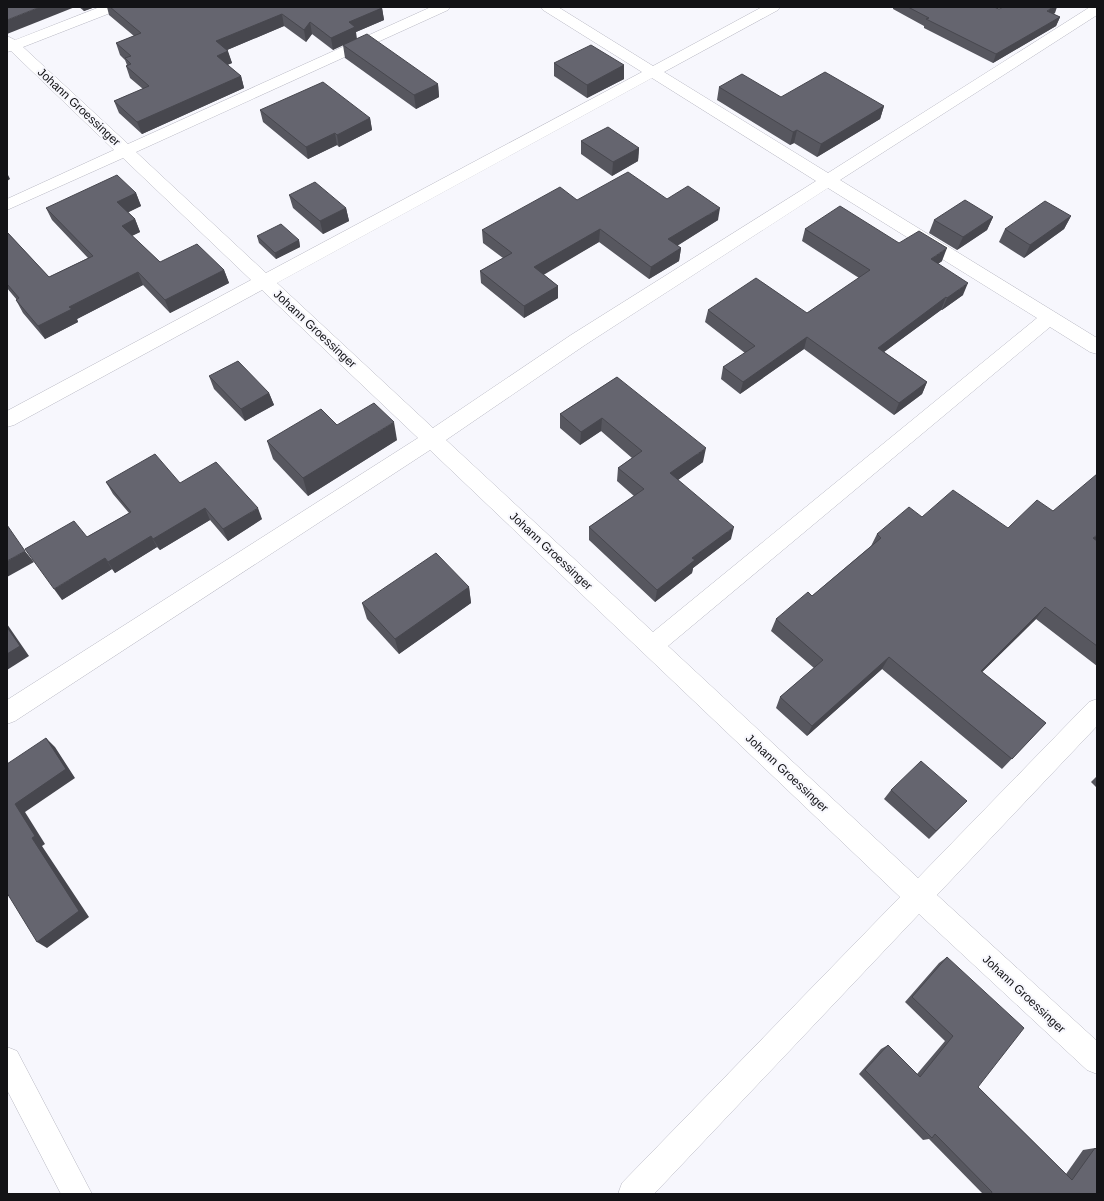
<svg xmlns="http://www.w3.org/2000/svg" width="1104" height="1201" font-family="Arial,sans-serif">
<rect width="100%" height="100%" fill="#f7f7fd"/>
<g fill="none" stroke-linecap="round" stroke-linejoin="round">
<defs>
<g id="minor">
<path d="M100 7H120L118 10 23 47 128 144 431 7H450L448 10 136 152 266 273 642 72 543 10 541 7H558L653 66 762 7H780L778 10 664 72 828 173 1090 7H1097V15L840 180 1097 338V354L1090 352 1050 327 668 646 918 878 1089 702 1097 699V726L937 895 1097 1041V1074L1087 1070 919 914 654 1194H618L622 1183 900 897 430 450 15 721 7 724V700L418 438 262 290 14 425 7 427V411L251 280 123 158 7 210V199L114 150 11 51 7 52V36L15 40ZM652 78 816 181 571 335 433 428 277 283ZM828 188 1037 318 653 632 446 440 585 345Z"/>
<path d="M7 1047 17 1051 92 1194H61L7 1090Z"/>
</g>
</defs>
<use href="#minor" stroke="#b8b8c3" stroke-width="1"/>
<use href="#minor" fill="#fff" fill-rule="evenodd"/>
</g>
<g fill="#57575f">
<path d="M79 7H95L84 11Z"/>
<path d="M107 7H381L382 8 384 20 356 32 333 50 312 34 306 42 284 26 227 50 232 63 227 65 241 76 244 88 142 134 119 113 114 101 143 89 130 78 126 66 127 65 125 60 120 55 116 43 134 36 109 15Z"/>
<path d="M893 7H994L999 9 1055 13 1053 14 1060 17 1056 26 993 63 924 28V26L893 9Z"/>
<path d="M343 45 438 84 439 97 416 109 345 58Z"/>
<path d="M554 63 624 65V79L587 98 554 76Z"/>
<path d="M719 87 781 97 884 106 880 119 817 157 794 143 790 145 717 100Z"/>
<path d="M260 110 370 118 372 130 339 147 337 145 308 159 263 122Z"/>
<path d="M581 141 639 148 638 161 612 176 581 154Z"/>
<path d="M136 193 141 206 128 212 135 219 140 232 132 236 160 262 224 270 229 283 170 313 143 285 77 319 78 322 45 339 23 313 16 300H17L7 288V232L49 277 88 258 52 220 46 208Z"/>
<path d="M289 195 346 208 349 221 323 234 293 208Z"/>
<path d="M667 199 718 220 677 246 681 248 679 261 649 279 599 242 543 274 558 286V298L524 318 481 283 480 271 503 258 483 243 482 230 577 200Z"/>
<path d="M1071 216 1064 229 1024 258 999 242 1005 229Z"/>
<path d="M993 217 987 230 957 250 929 233 934 220Z"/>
<path d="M805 229 899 243 942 261 938 264 963 295 942 310H941L884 352 927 382 922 394 894 415 804 349 740 394 721 379 723 367 745 353 705 322 708 310 807 313 859 278 802 241Z"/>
<path d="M257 236 299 240 300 247 276 259 259 243Z"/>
<path d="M209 376 269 393 274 405 245 421 214 389Z"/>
<path d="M617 377 703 462 678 480 731 539 693 568 692 573 655 602 589 540V527L634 496 617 481 618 468 632 458 601 431 580 445 560 428V414Z"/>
<path d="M337 425 397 440 308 496 273 459 267 441Z"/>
<path d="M106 482 180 483 262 519 228 541 210 520 160 550 157 547 115 573 112 569 62 600 87 537 129 513 113 494Z"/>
<path d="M922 517 1008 528 1096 540 1097 541V666L1036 619 982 672 1046 723 1002 769 882 669 807 736 776 708 780 697 814 668 771 631 776 619 812 596 871 546 877 534Z"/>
<path d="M469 587 471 603 399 654 367 619 362 603Z"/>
<path d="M1097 776V788L1091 782Z"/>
<path d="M891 790 959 809 929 839 884 799Z"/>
<path d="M947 957 978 1087 1066 1174 1083 1150 1095 1148 1097 1194H982V1193L929 1139 923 1140 859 1074 881 1049 888 1045 917 1074 945 1041 905 1002 939 963Z"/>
</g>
<g fill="#47474e">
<path d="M40 7H75L7 34V20Z"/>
<path d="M82 7H95L84 11Z"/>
<path d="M1053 7H1057L1055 13 1044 19 1047 11Z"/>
<path d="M382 8 384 20 356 32 357 39 333 50 331 38 349 22Z"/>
<path d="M282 14 284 26 220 53 216 41Z"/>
<path d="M1060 17 1056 26 993 63 996 54Z"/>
<path d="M310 22 312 34 306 42 304 30Z"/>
<path d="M228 51 232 63 220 68 217 56Z"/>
<path d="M624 65V79L587 98V85Z"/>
<path d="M241 76 244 88 142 134 137 122Z"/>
<path d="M438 84 439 97 416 109 414 95Z"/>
<path d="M884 106 880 119 817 157 821 144Z"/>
<path d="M370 118 372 130 339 147 337 135Z"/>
<path d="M797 130 794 143 790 145 793 132Z"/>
<path d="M335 133 337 145 308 159 306 147Z"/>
<path d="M639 148 638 161 612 176 613 162Z"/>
<path d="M7 173 10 179 7 181Z"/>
<path d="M136 193 141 206 123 215 117 202Z"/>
<path d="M346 208 349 221 323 234 320 221Z"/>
<path d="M720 208 718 220 667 252 668 239Z"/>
<path d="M1071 216 1064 229 1024 258 1030 245Z"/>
<path d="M993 217 987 230 957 250 963 237Z"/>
<path d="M135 219 140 232 127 238 122 226Z"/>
<path d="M600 229 599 242 535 280 534 267Z"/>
<path d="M299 240 300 247 276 259 275 253Z"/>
<path d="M681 248 679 261 649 279 651 267Z"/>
<path d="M947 248 942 261 926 272 931 259Z"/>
<path d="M224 270 229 283 170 313 165 300Z"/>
<path d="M138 272 143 285 77 319 78 322 45 339 38 326 69 307Z"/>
<path d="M968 283 963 295 942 310 947 298Z"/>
<path d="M558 286V298L524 318V306Z"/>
<path d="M946 297 941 310 873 360 878 348Z"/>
<path d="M807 337 804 349 740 394 743 382Z"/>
<path d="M927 382 922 394 894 415 899 403Z"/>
<path d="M269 393 274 405 245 421 241 409Z"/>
<path d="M602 418 601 431 580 445 581 432Z"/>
<path d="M394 422 397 440 308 496 303 478Z"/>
<path d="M706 448 703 462 668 487 670 473Z"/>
<path d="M205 508 210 520 160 550 153 539Z"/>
<path d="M258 508 262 519 228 541 223 529Z"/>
<path d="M734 527 731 539 693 568 692 573 655 602 657 590 692 558Z"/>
<path d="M1097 535V539L1083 551 1093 538Z"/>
<path d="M151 536 157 547 115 573 108 562Z"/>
<path d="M25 551 34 562 7 577V561Z"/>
<path d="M105 558 112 569 62 600 54 589Z"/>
<path d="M469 587 471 603 399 654 395 639Z"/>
<path d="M1045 607 1036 619 972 682 981 671Z"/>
<path d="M7 624 29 656 7 670Z"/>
<path d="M889 657 882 669 807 736 812 726Z"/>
<path d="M46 738 55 747 75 778 25 812 45 844 42 846 89 917 47 948 37 942 15 804Z"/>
</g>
<g fill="#65656f" stroke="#47474e">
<path d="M7 7H40L7 20Z"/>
<path d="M110 7H381L382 8 349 22 355 27 331 38 310 22 304 30 282 14 216 41 228 51 217 56 241 76 137 122 114 101 149 86 126 66 131 64 125 58 131 56 116 43 141 33Z"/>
<path d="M908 7H994L999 9 1003 7H1053L1047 11 1060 17 996 54 926 19 929 18Z"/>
<path d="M367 34 438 84 414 95 343 45Z"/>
<path d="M591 45 624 65 587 85 554 63Z"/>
<path d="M825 72 884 106 821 144 797 130 793 132 719 87 742 74 781 97Z"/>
<path d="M323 82 370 118 337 135 335 133 306 147 260 110Z"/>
<path d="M608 127 639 148 613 162 581 141Z"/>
<path d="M628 172 667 199 688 186 720 208 668 239 681 248 651 267 600 229 534 267 558 286 524 306 480 271 512 253 482 230 560 187 577 200Z"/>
<path d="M117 175 136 193 117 202 135 219 122 226 160 262 197 244 224 270 165 300 138 272 69 307 72 309 38 326 16 300 19 298 7 284V232L49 277 93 256 46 208Z"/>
<path d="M315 182 346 208 320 221 289 195Z"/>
<path d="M965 200 993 217 963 237 934 220Z"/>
<path d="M1045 201 1071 216 1030 245 1005 229Z"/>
<path d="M840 206 899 243 919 231 947 248 931 259 968 283 947 298 946 297 878 348 927 382 899 403 807 337 743 382 723 367 755 346 708 310 756 278 807 313 870 270 805 229Z"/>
<path d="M281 224 299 240 275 253 257 236Z"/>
<path d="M238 361 269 393 241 409 209 376Z"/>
<path d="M617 377 706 448 670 473 734 527 692 558 695 560 657 590 589 527 644 489 618 468 642 451 602 418 581 432 560 414Z"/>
<path d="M374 403 394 422 303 478 267 441 321 409 337 425Z"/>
<path d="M155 454 180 483 216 462 258 508 223 529 205 508 153 539 151 536 108 562 105 558 54 589 25 549 74 521 87 537 131 512 106 482Z"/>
<path d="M1097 474V535L1093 538 1097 541V646L1045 607 981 671 1046 723 1012 759 889 657 812 726 780 697 823 660 776 619 808 592 812 596 881 538 877 534 909 507 922 517 953 490 1008 528 1037 500 1053 511Z"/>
<path d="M7 525 25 551 7 561Z"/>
<path d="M436 553 469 587 395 639 362 603Z"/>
<path d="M7 627 20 646 7 654Z"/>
<path d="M46 738 66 769 15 804 35 836 32 838 79 911 37 942 7 893V764Z"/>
<path d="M921 761 967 801 936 831 891 790Z"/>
<path d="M947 957 1024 1028 978 1087 1072 1180 1095 1148 1097 1150V1194H991L992 1192 935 1134 932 1138 865 1070 888 1045 920 1077 953 1036 912 997Z"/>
</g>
<g text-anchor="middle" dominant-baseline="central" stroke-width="4" stroke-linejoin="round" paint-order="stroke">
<g font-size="12" fill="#131316" stroke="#f7f7fd">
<text transform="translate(79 107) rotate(43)">Johann Groessinger</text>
<text transform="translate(315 329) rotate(43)">Johann Groessinger</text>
<text transform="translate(551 551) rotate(43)">Johann Groessinger</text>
<text transform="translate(787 773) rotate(43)">Johann Groessinger</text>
<text transform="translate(1024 994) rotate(43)">Johann Groessinger</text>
</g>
</g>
<rect width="1104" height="1201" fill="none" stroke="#131316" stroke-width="16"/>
</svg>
